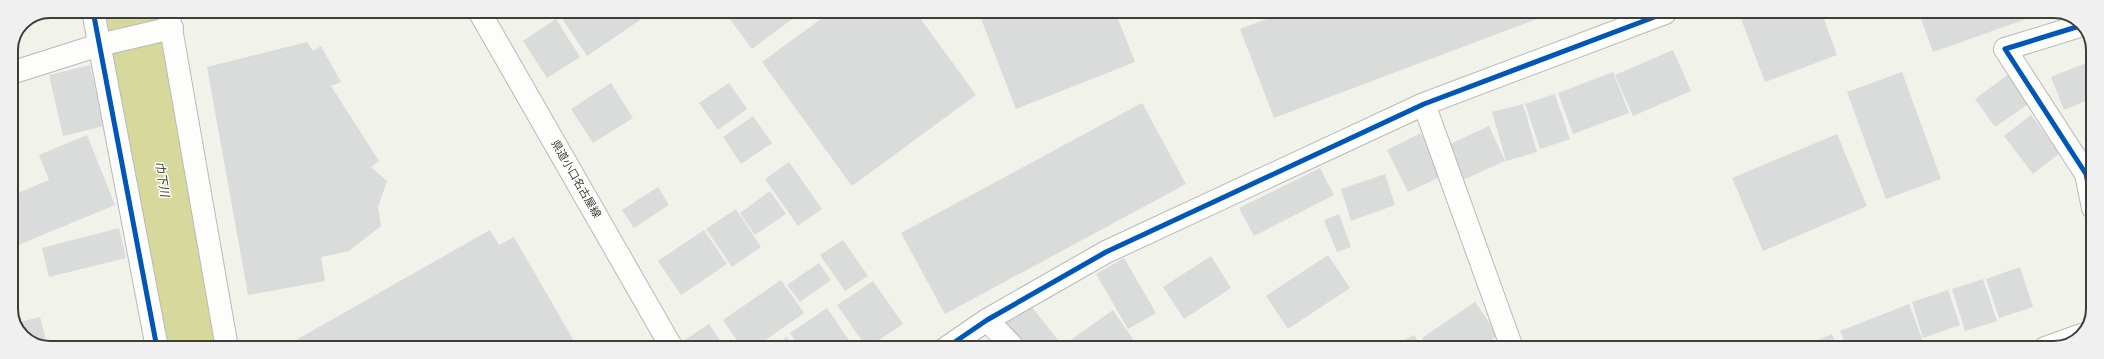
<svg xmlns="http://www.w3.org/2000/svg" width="2104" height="359" font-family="'Fira Sans','Noto Sans JP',sans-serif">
<rect width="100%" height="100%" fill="#f1f2ea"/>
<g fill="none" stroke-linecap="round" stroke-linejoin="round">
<path stroke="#d6d99b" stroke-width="54" d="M133 11 191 348"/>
</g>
<g fill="#dadbdb">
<path d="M228 11H243L232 18Z"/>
<path d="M576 11H634L640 20 587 56 563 20Z"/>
<path d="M724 11H803L752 49Z"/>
<path d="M832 11H915L976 95 852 186 762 62Z"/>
<path d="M978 11H1115L1135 62 1016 109Z"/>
<path d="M1282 11H1558L1274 118 1240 29 1283 13Z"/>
<path d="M1738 11H1821L1837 55 1765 82Z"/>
<path d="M1924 11H2046V12L1933 52 1919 13Z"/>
<path d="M556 19 580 57 547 78 523 41Z"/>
<path d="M307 42 313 51 321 46 341 82 331 86 379 161 371 167 387 181 378 207 381 226 349 251 321 257 325 281 248 295 207 67Z"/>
<path d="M1673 50 1691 91 1633 116 1615 75Z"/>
<path d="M2091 61 2093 98 2064 110 2051 77Z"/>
<path d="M90 65 104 126 63 136 49 75Z"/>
<path d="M1613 72 1629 113 1573 134 1558 93Z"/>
<path d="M1902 72 1941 179 1886 199 1847 92Z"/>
<path d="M2009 74 2030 103 1995 127 1975 99Z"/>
<path d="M611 83 633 118 593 143 571 109Z"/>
<path d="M729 83 747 109 718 130 699 103Z"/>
<path d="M1555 94 1570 139 1540 149 1525 104Z"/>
<path d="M1142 103 1186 184 945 314 901 233Z"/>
<path d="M1523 104 1537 152 1506 161 1492 112Z"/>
<path d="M2031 115 2060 153 2033 174 2004 136Z"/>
<path d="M753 116 772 143 741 164 723 137Z"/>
<path d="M1489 126 1505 161 1463 180 1448 145Z"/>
<path d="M1421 133 1442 176 1408 192 1387 150Z"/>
<path d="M1837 134 1867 206 1763 251 1732 178Z"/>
<path d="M87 135 115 205 11 248V196L49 180 39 155Z"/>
<path d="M789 162 822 209 798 226 765 179Z"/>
<path d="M1320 168 1334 195 1254 236 1239 208Z"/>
<path d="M1385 174 1395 205 1351 221 1341 189Z"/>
<path d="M658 187 669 205 634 228 622 210Z"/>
<path d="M770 191 786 214 755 235 740 213Z"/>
<path d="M736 209 761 247 732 267 706 229Z"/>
<path d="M1339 214 1351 247 1337 252 1324 220Z"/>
<path d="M119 228 126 258 49 277 42 248Z"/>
<path d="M490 230 499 245 514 237 578 348H282Z"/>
<path d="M704 230 727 264 681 295 658 261Z"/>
<path d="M843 240 868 276 845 291 820 255Z"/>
<path d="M1328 255 1350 288 1288 329 1266 296Z"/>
<path d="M1211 256 1231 288 1184 319 1163 287Z"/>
<path d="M1124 258 1156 313 1128 329 1096 274Z"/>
<path d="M819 263 831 280 800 302 787 285Z"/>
<path d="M2020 267 2033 307 1999 318 1986 279Z"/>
<path d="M1983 279 1997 321 1965 331 1952 289Z"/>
<path d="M781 280 804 313 754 348H742L723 320Z"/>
<path d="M873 281 903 324 867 348 837 305Z"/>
<path d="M1948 290 1960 325 1923 338 1912 302Z"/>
<path d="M1028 302 1058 340 1047 348H1024L1004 322Z"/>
<path d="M1475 302 1498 335 1480 348H1428L1422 338Z"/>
<path d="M1909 304 1923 341 1905 348H1847L1840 331Z"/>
<path d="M827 308 854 348H800L790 333Z"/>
<path d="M1113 310 1139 348H1059Z"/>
<path d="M40 317 48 348 22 336 16 323Z"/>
<path d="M709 324 725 348H686L682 342Z"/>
<path d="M1832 334 1838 348H1800Z"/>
<path d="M1414 335 1421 348H1388Z"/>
<path d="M787 337 794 348H771Z"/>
<path d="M901 343 904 348H893Z"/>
</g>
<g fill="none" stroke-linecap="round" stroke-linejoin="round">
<defs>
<g id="minor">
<path d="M93 11 157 348"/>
<path d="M168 11 227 348"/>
<path d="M2083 25 2005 49 2086 174 2093 208"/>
<path d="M11 73 99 45 172 28"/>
<path d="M1424 104 1512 348"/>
<path d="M987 320 1014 348"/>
<path d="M946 348 987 320 1106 252 1424 104 1665 13 1664 11"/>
<path d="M2045 348 2081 335"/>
</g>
<path id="major" d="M479 11 672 348"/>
</defs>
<use href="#minor" stroke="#b9bab4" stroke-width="24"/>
<use href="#major" stroke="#b9bab4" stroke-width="24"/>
<use href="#minor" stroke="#fdfdfc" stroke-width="22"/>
<use href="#major" stroke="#fdfdfc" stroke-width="22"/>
<defs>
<g id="cycleway">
<path d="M93 11 157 348"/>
<path d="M2083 25 2005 49 2086 174 2093 208"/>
<path d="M946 348 987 320 1106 252 1424 104 1665 13 1664 11"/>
</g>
</defs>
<use href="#cycleway" stroke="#fff" stroke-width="8"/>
<use href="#cycleway" stroke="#0057b8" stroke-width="5"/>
</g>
<g text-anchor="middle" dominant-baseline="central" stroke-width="3" stroke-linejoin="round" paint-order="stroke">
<g font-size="11" fill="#3d3e37" stroke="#fff">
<text transform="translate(576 179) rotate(60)">県道小口名古屋線</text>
</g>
<g font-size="12" font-style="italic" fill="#3c3d19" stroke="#fff">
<text transform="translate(162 179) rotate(80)">巾下川</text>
</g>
</g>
<path d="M0 0H2104V359H0ZM50 18H2054A32 32 0 0 1 2086 50V309A32 32 0 0 1 2054 341H50A32 32 0 0 1 18 309V50A32 32 0 0 1 50 18Z" fill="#eff0ef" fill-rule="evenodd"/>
<path fill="none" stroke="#3d3e37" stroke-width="2" d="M50 18H2054A32 32 0 0 1 2086 50V309A32 32 0 0 1 2054 341H50A32 32 0 0 1 18 309V50A32 32 0 0 1 50 18Z"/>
</svg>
